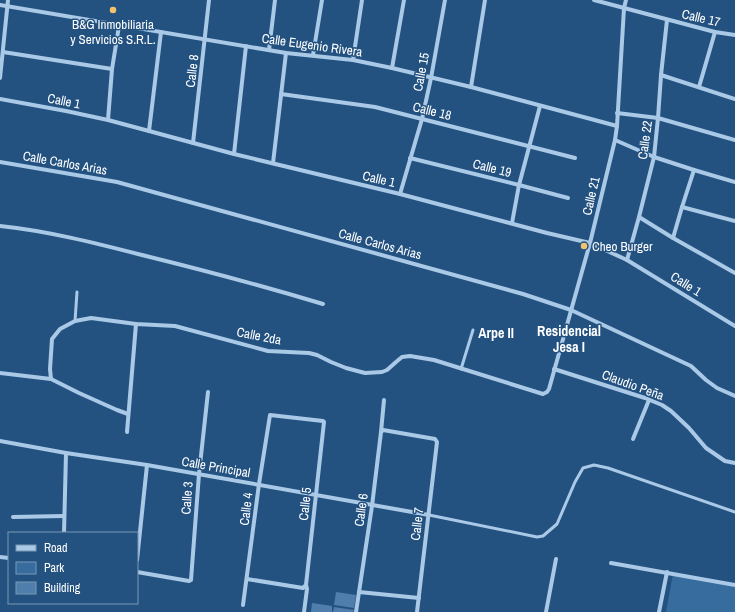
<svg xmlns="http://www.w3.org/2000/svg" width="735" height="612" font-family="'Archivo Narrow',sans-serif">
<rect width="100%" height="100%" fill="#235281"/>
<path fill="#376c9f" d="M673 574 735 587V612H666Z"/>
<g fill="#507eac">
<path d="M336 592 356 595 354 608 334 605Z"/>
<path d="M312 603 332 606V612H311Z"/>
<path d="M334 607 354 610 353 612H333Z"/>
</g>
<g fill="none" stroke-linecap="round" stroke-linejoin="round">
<g stroke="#aac9e7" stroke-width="3">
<path d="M75 321 77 292"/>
<path d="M461 369 473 330"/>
<path d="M429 515 537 537 543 536 557 524 575 482 583 468 594 465 608 468 735 512"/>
</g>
<g stroke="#aac9e7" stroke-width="4">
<path d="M594 0 715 32 735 35"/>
<path d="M0 5 286 53 353 60 392 68 471 87 617 126"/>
<path d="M269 50 275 0"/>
<path d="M3 52 112 69"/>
<path d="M313 55 322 0"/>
<path d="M353 60 362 0"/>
<path d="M392 68 404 0"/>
<path d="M661 75 735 99"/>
<path d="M0 78 8 0"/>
<path d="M471 87 485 0"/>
<path d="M699 87 715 32"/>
<path d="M281 94 375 107 575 158"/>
<path d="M0 99 66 111 108 120 149 131 234 154 400 194 547 233 590 243 627 260 735 326"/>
<path d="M617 113 658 118 735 140"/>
<path d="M108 120 112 69 119 26"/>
<path d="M149 131 161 32"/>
<path d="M615 140 654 157 694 170 735 182"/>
<path d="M193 143 209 0"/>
<path d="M234 154 246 46"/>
<path d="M410 158 519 185 568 198"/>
<path d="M0 162 117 182 523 294 571 310 691 366 706 380 717 388 735 396"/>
<path d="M273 163 286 53"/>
<path d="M400 194 422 119 431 78 445 0"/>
<path d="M682 207 735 221"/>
<path d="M639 217 673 238 735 273"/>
<path d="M512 223 519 185 540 106"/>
<path d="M0 226C48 231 95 243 142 255 203 270 263 286 323 304"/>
<path d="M673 238 682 207 694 170"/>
<path d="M627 260 639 217 654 157 658 118 661 75 667 20"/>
<path d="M554 369 645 398 662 405 671 411 689 428 706 448 725 461 735 463"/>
<path d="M0 373 51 379 79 393 117 410 128 414"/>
<path d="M51 379 50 369 52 339 60 329 75 321 91 318 136 324 175 326 268 351 309 353 317 355 331 362 346 368 365 373 382 372 387 370 396 362 402 357 410 356 434 360 543 394 547 392 549 389 590 243 615 140 617 126 624 8 626 0"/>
<path d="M127 432 136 324"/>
<path d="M381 432 384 400"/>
<path d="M633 439 649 400"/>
<path d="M0 441 66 453 147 465 429 515"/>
<path d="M13 517 64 516"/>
<path d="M64 533 66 453"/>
<path d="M0 557 9 558"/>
<path d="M137 560 147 465"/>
<path d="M611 563 735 585"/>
<path d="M137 572 189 581 191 580 199 474 208 392"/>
<path d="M359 592 419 598"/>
<path d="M243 605 259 484 270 415 323 421 324 422 306 585 303 588 247 579"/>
<path d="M304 612 307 589 306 585"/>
<path d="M356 612 372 506 381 432 383 430 435 439 437 442 417 612"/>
<path d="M546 612 556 559"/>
<path d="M659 612 667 572"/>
</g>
</g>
<g fill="#f2c36c" stroke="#235281" stroke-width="1.5">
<circle cx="113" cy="10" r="4"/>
<circle cx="584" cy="246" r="4"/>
</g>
<g text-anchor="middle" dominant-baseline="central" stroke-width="3" stroke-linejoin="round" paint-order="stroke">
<g font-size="13" fill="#fff" stroke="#235281">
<text transform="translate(701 18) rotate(13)">Calle 17</text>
<text transform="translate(312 45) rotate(8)">Calle Eugenio Rivera</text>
<text transform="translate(192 71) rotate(-83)">Calle 8</text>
<text transform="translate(421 72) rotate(-79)">Calle 15</text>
<text transform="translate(64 101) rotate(11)">Calle 1</text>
<text transform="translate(432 111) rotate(14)">Calle 18</text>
<text transform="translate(645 140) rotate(-82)">Calle 22</text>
<text transform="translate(65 163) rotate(10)">Calle Carlos Arias</text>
<text transform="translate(492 168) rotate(14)">Calle 19</text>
<text transform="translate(379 179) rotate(13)">Calle 1</text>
<text transform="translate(591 196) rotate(-77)">Calle 21</text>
<text transform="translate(380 244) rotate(15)">Calle Carlos Arias</text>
<text transform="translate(686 284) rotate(32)">Calle 1</text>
<text transform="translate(259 336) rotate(11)">Calle 2da</text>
<text transform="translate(633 385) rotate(20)">Claudio Peña</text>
<text transform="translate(216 467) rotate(10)">Calle Principal</text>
<text transform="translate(187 498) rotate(-86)">Calle 3</text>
<text transform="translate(305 504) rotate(-84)">Calle 5</text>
<text transform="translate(246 509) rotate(-83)">Calle 4</text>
<text transform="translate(361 510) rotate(-82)">Calle 6</text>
<text transform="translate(417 524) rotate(-83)">Calle 7</text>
</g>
<g font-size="13" fill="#fff" stroke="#235281">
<text x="113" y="24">B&amp;G Inmobiliaria<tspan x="113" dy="15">y Servicios S.R.L.</tspan></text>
<text x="592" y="246" text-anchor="start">Cheo Burger</text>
</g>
<g font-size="14" font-weight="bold" fill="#fff" stroke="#235281">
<text x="569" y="331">Residencial<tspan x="569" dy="16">Jesa I</tspan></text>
<text x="496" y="333">Arpe II</text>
</g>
</g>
<rect x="8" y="532" width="130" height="72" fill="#235281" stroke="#7b97b3"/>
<rect x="16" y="545" width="20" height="6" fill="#aac9e7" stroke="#7b97b3"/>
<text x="44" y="552" font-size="12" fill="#ffffff">Road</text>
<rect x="16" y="562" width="20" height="12" fill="#376c9f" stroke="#7b97b3"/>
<text x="44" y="572" font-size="12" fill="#ffffff">Park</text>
<rect x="16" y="582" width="20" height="12" fill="#507eac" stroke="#7b97b3"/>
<text x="44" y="592" font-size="12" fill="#ffffff">Building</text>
</svg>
